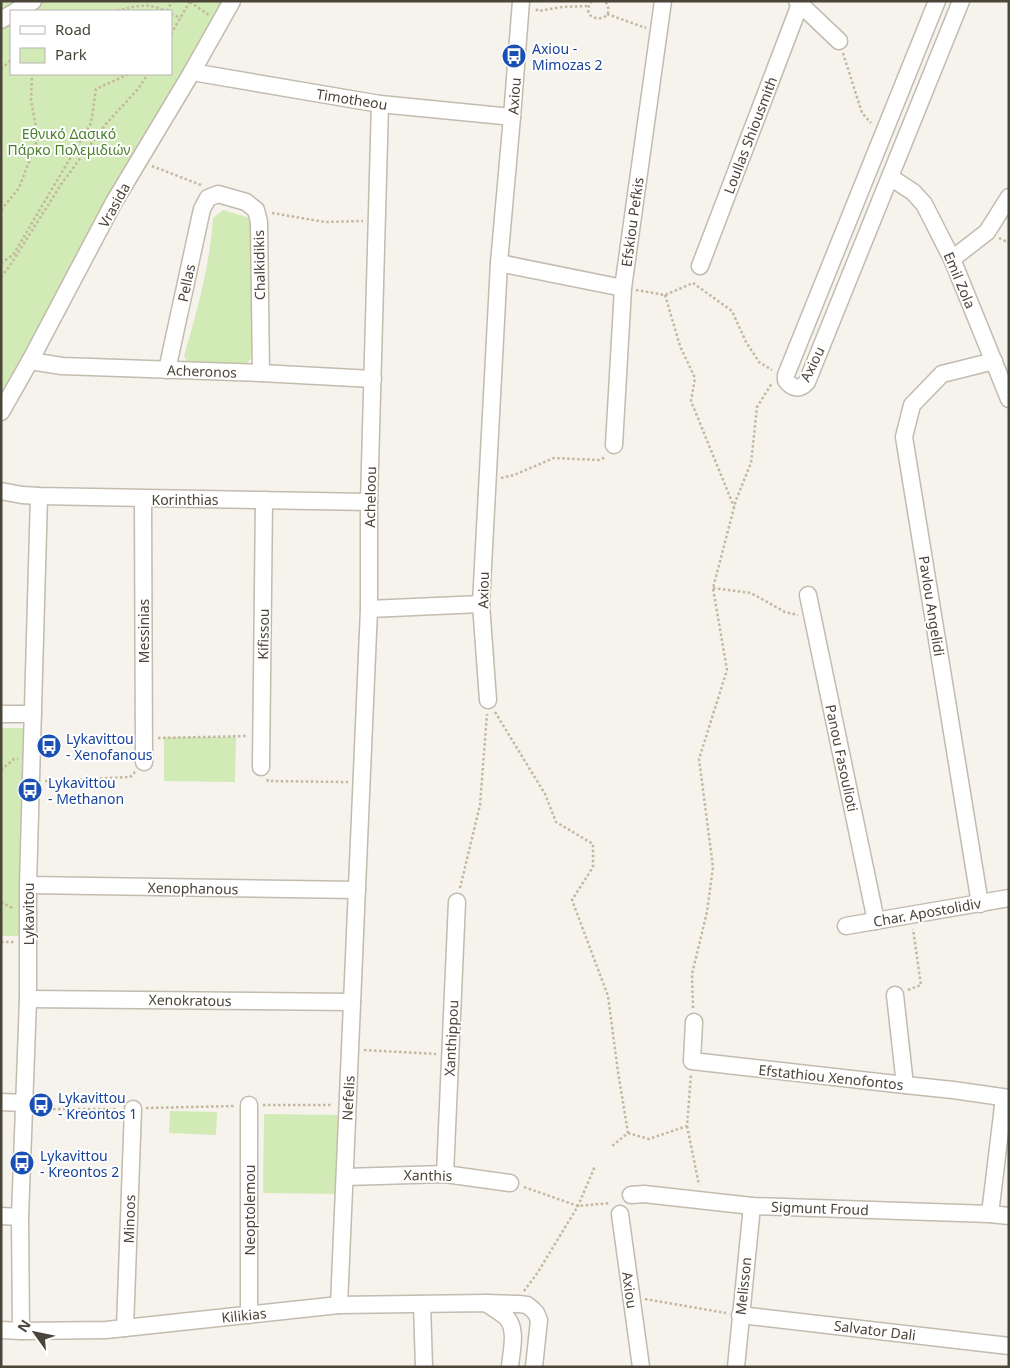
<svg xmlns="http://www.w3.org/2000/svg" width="1010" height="1368" font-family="'Noto Sans',sans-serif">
<rect width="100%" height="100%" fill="#f6f3ec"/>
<g fill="#d2eab5" fill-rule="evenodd">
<path d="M1 1H230L1 402ZM11 11H171V74H11Z"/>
<path d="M223 210 247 217 253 222 251 358 247 364 239 367 191 364 187 362 184 356C197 311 210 265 213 218Z"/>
<path d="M1 728H25L19 936H1Z"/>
<path d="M164 737H236L235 782 164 781Z"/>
<path d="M170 1111 217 1112 216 1135 169 1133Z"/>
<path d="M264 1114 338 1115 337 1194 263 1193Z"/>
</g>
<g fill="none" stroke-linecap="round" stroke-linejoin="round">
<defs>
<g id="minor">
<path d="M797 1 839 41"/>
<path d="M937 1 786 375V380C792 389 800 390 807 382L961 1"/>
<path d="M16 11 33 1"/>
<path d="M1 20 11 14"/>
<path d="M192 72 380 104 512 117"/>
<path d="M890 177 913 192 924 204 952 259 1009 399"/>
<path d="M952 259 987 232 1009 197"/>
<path d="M499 263 623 288"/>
<path d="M700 266 800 4"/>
<path d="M30 361 62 366 261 373 373 379"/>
<path d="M167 370 202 209 208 198 218 194 246 202 256 210 259 222 261 373"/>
<path d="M1 412 30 361 114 202 192 72 232 1"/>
<path d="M614 445 623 288 663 1"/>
<path d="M1 491 22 495 39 496 369 502"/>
<path d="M143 499 144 762"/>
<path d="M808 595 876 921"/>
<path d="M369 609 481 604"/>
<path d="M488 700 481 604 499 263 512 117 521 1"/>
<path d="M1 714H33"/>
<path d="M261 767 264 500"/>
<path d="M28 885 357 890"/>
<path d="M980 904 904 437 912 405 942 374 994 361"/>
<path d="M846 926 1009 898"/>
<path d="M895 995 905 1085"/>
<path d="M28 999 352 1002"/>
<path d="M694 1022 692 1061 905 1085 953 1090 1009 1098"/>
<path d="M1 1102 25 1103"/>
<path d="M249 1105V1315"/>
<path d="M445 1174 457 902"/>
<path d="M345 1177 445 1174 510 1183"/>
<path d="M631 1195 644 1194 752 1206 990 1214 1009 1216"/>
<path d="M620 1214 641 1367"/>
<path d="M990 1214 1004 1098"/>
<path d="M1 1216 20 1217"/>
<path d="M486 1303C493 1308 500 1312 506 1317 518 1329 511 1352 510 1367"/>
<path d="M422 1304 424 1367"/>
<path d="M339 1305 369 609V502L380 104"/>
<path d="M740 1315 1009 1346"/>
<path d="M125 1328 133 1109"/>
<path d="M1 1330 21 1331 106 1330 339 1305 486 1303 519 1304 527 1305 532 1309 536 1313 539 1320 534 1367"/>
<path d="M21 1331 20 1217 28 999V885L39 496"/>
<path d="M736 1367 752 1206"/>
</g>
</defs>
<use href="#minor" stroke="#c2bbae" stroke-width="19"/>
<g stroke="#c4b79f" stroke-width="2.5" stroke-dasharray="2.5 2.5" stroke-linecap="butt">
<path d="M592 1C575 23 621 25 605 1"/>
<path d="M190 2 209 15"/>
<path d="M536 9 538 11 562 7 589 6"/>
<path d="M117 11C136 6 147 2 166 11"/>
<path d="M167 11 172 1"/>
<path d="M171 14 181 18"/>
<path d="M607 14 646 28"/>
<path d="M171 34 190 1"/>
<path d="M843 53 862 113 871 123"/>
<path d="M1 69 11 60"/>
<path d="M152 166 201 185"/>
<path d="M1 210 19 188 38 138 31 100 32 74"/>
<path d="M272 213 325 222 363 221"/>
<path d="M999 238 1009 243"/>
<path d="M1 263 13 255 91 123 96 89 129 74"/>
<path d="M1 277 9 267 62 183 105 125 138 89 148 74"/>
<path d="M693 283 732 311 746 342 759 362 772 370"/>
<path d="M636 290 665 295 693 283"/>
<path d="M665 295 680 346 695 378 691 401 734 507"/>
<path d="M501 478 514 475 554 458 599 460 606 457"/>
<path d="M713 588 751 593 785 612 798 615"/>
<path d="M495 712 545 794 556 822 593 844V867L572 900 608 996 618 1072 628 1133 612 1146"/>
<path d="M158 738 248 736"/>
<path d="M1 770 14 759H18"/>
<path d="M267 779 268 781 348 782"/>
<path d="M45 781 130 777 135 772"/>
<path d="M460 888 480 805 487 714"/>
<path d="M1 902 14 909"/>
<path d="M1 942H15"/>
<path d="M908 990 921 985 913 929"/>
<path d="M693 1008 692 974 707 912 713 867 699 759 727 670 713 588 736 500 751 463 757 407 772 383"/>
<path d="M364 1050 436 1054"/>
<path d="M263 1105H333"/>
<path d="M146 1108 235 1106"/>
<path d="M38 1109H118"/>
<path d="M687 1126 699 1185"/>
<path d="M628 1133 649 1139 687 1126 691 1074"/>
<path d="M524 1187 578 1206 610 1203"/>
<path d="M524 1291 538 1272 578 1206 595 1166"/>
<path d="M645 1299 726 1313"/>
</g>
<use href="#minor" stroke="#fff" stroke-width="16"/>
</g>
<defs>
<symbol id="bus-disc" viewBox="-11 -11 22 22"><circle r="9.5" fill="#1a4fb4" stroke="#fff"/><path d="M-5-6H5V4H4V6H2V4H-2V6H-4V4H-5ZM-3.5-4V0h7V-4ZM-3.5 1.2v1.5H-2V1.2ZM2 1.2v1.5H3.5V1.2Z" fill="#fff"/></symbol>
</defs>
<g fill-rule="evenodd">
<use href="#bus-disc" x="500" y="42" width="28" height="28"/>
<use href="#bus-disc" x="35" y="732" width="28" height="28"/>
<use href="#bus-disc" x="16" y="776" width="28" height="28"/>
<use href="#bus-disc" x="27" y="1091" width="28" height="28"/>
<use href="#bus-disc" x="8" y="1149" width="28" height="28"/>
</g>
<g text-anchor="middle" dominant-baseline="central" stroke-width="4" stroke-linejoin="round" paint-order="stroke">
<g font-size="14" fill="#164399" stroke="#fff" text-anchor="start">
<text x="532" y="48">Axiou -<tspan x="532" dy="16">Mimozas 2</tspan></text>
<text x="66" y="738">Lykavittou<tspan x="66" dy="16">- Xenofanous</tspan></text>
<text x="48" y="782">Lykavittou<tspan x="48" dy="16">- Methanon</tspan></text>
<text x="58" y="1097">Lykavittou<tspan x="58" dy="16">- Kreontos 1</tspan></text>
<text x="40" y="1155">Lykavittou<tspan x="40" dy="16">- Kreontos 2</tspan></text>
</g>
<g font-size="14" fill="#4b4439" stroke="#fff">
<text transform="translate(514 96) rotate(-86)">Axiou</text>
<text transform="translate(352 99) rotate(9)">Timotheou</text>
<text transform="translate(750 135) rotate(-69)">Loullas Shiousmith</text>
<text transform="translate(114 205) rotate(-61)">Vrasida</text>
<text transform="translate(632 222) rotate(-82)">Efskiou Pefkis</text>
<text transform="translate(259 265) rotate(-91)">Chalkidikis</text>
<text transform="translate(960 280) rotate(67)">Emil Zola</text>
<text transform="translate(186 283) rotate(-78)">Pellas</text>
<text transform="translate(812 364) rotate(-64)">Axiou</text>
<text transform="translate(202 371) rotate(2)">Acheronos</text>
<text transform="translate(370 497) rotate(-89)">Acheloou</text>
<text x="185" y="499">Korinthias</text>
<text transform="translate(483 590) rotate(-89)">Axiou</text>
<text transform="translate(932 606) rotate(81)">Pavlou Angelidi</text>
<text transform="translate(143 631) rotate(-90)">Messinias</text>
<text transform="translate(263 634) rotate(-89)">Kifissou</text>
<text transform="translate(842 758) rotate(78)">Panou Fasoulioti</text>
<text transform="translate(193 888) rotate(1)">Xenophanous</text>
<text transform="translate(927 912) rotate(-10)">Char. Apostolidiv</text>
<text transform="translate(28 914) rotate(-90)">Lykavitou</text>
<text transform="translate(190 1000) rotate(1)">Xenokratous</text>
<text transform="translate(451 1038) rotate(-87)">Xanthippou</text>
<text transform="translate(831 1077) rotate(6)">Efstathiou Xenofontos</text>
<text transform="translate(348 1098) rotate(-87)">Nefelis</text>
<text transform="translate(428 1175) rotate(1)">Xanthis</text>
<text transform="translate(820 1208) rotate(2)">Sigmunt Froud</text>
<text transform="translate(249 1210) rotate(-90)">Neoptolemou</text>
<text transform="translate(129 1219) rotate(-88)">Minoos</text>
<text transform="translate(743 1286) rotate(-84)">Melisson</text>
<text transform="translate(630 1290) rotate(82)">Axiou</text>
<text transform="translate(244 1315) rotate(-6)">Kilikias</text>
<text transform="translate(875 1330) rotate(7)">Salvator Dali</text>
</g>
<g font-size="14" fill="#4a7f2a" stroke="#fff">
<text x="69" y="133">Εθνικό Δασικό<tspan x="69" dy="16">Πάρκο Πολεμιδιών</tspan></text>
</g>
</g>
<rect width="1010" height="1368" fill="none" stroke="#4b4439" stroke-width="5"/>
<rect x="10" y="10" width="162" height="65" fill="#ffffff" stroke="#b7b4b0"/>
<rect x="20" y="26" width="25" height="8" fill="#ffffff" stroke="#b7b4b0"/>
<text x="55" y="35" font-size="15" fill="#4b4439">Road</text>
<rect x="20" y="48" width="25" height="15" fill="#d2eab5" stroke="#b7b4b0"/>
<text x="55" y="60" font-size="15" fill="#4b4439">Park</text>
<g transform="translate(35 1333) rotate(303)" stroke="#ffffff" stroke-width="4" paint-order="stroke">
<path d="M0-4L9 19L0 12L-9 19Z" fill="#4b4439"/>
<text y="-8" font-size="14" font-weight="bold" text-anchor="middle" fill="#4b4439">N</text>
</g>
</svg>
